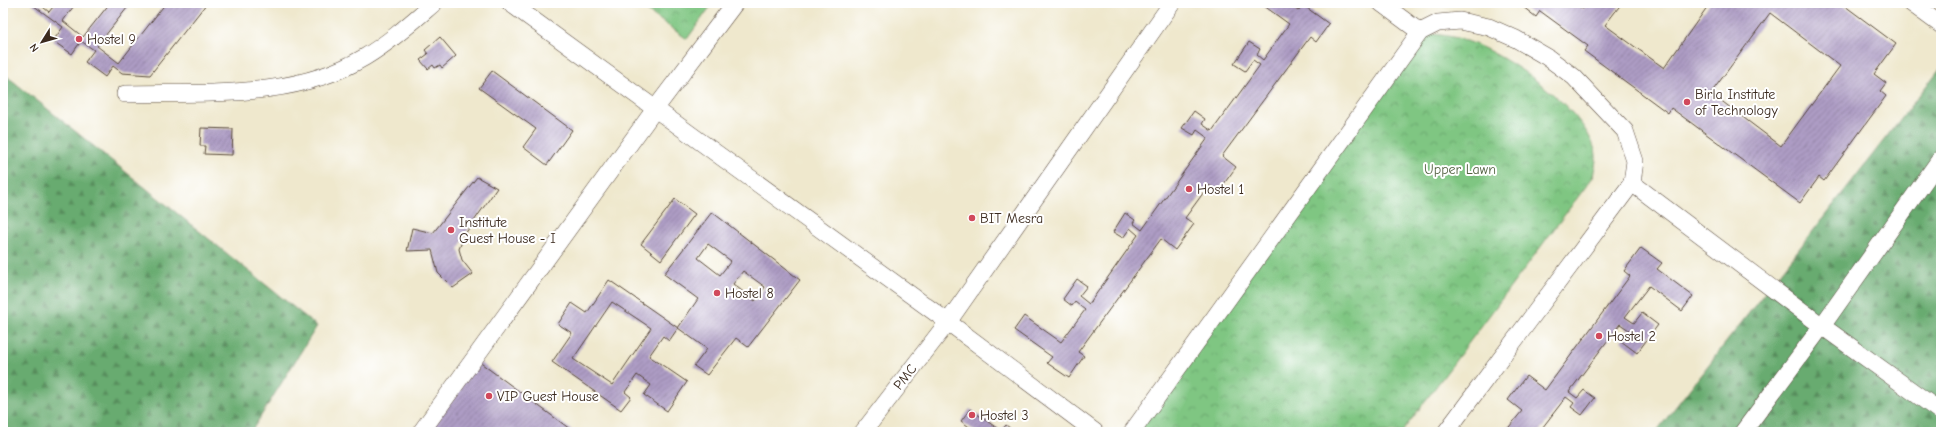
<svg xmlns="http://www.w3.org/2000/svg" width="1944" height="435" viewBox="0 0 1944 435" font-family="'Comic Neue',sans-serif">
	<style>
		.forest { fill: url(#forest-firs); stroke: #516a47 }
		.park { fill: url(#park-crowns); stroke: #5d7850 }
		.building { fill: url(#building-hatch); fill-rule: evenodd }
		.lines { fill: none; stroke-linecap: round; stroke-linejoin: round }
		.street-casing { stroke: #564638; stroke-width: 18 }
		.street { stroke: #fff; stroke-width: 17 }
		.poi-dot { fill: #d1495b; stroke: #fff; stroke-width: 1.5 }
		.labels { text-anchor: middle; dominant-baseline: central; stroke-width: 4; stroke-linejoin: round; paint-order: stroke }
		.poi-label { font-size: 14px; fill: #3b2a1e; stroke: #fff; text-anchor: start }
		.park-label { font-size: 14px; fill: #536141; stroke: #fff }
		.street-label { font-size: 14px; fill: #3b2a1e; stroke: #fff }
	</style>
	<defs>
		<pattern id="forest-firs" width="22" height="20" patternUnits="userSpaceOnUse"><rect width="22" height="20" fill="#67ab70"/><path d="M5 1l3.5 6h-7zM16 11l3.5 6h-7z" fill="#568b5b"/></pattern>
		<pattern id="park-crowns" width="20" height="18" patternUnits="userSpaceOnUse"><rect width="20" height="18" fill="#7fc682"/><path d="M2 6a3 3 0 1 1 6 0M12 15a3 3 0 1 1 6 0" fill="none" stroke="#69a16a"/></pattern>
		<pattern id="building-hatch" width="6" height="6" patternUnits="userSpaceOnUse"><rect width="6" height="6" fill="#ad9cc5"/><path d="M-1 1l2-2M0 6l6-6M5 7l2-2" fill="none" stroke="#8e7f9f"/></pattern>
	</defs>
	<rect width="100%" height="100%" fill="#fff"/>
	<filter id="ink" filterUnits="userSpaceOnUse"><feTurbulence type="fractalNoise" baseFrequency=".025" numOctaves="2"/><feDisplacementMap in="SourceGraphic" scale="8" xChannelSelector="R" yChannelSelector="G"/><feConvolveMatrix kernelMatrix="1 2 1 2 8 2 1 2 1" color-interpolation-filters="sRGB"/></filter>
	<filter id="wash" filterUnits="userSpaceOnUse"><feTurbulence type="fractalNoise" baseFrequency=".012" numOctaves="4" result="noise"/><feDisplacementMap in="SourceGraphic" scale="16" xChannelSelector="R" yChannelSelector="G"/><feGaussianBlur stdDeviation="0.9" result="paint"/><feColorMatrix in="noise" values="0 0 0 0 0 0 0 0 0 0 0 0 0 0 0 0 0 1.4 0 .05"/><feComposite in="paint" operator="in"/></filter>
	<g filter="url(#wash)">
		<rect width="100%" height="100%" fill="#efe8cd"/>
		<g class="forest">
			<polygon points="1941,67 1941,432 1656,432"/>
			<polygon points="3,73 317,326 251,432 3,432"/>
		</g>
		<g class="park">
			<polygon points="636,3 713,3 687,39"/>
			<path d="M1431,34C1444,35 1456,37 1467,41C1507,55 1583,107 1595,150C1598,158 1594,169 1593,177L1402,432H1135L1417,39Z"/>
		</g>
		<g id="blocks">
			<g class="building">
				<polygon points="30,3 38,3 49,12 56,3 76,3 63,21 83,37 110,3 131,3 97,46 119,63 166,3 207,3 150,75 122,73 113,66 105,77 85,62 94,50 81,41 72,54 53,41 63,27"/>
				<polygon points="1260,3 1287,3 1298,11 1303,5 1329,24 1316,42 1310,37 1222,156 1236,167 1218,192 1209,185 1185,218 1194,224 1175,250 1161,239 1078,352 1084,356 1069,378 1047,363 1052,357 1014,330 1024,316 1061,342 1085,310 1075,302 1072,306 1063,299 1077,279 1087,286 1079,296 1089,304 1138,235 1130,228 1123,238 1113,232 1125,213 1135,220 1133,223 1142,230 1208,138 1197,130 1194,135 1182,128 1194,111 1205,119 1202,124 1212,131 1260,65 1253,60 1245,71 1234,64 1249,42 1260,49 1257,55 1263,60 1289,24"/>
				<path d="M1518,3H1574L1583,9L1587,3H1622L1605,25L1664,68L1710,3H1841L1896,44L1874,74L1886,83L1880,91L1886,96L1824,181L1819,177L1800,203L1671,108L1668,113L1584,51L1588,46L1540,11L1536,17ZM1770,13L1840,66L1781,146L1711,93Z"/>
				<polygon points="440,37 456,56 442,68 440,65 435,68 433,65 428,69 420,60 428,54 425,50"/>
				<polygon points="492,71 572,130 547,165 523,147 536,129 479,88"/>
				<polygon points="201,128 233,129 232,155 204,154 205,146 200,146"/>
				<polygon points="477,177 497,188 465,234 459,249 462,260 473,274 453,288 438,273 432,250 407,251 412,228 433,233"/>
				<polygon points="675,199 695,214 661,260 641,244"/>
				<path d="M712,212L800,280L748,347L736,338L707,375L694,366L707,349L678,328L669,341L663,336L649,356L687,382L667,411L644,395L651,385L637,375L625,392L631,397L621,410L552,362L572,333L558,324L572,303L587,313L609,280L678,328L698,299L664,274ZM708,244L731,261L720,275L698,258ZM743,271L765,287L755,301L733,284ZM612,302L651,328L612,385L573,359Z"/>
				<polygon points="1641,248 1662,263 1657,269 1693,296 1682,311 1649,286 1625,317 1634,323 1642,313 1658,325 1637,353 1621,341 1629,330 1620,324 1569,392 1577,398 1584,390 1595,398 1582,415 1571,407 1574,403 1566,397 1539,432 1505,432 1522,411 1508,400 1526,376 1545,390 1630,276 1624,271"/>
				<polygon points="478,361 574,432 425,432"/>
				<polygon points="970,409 1001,431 1006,425 1015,432 976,432 961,421"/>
			</g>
		</g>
	</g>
	<g filter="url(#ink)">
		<use href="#blocks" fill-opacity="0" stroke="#564638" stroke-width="1"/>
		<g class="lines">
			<g class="street-casing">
				<g id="street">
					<polyline points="510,3 948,322 1095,432"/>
					<polyline points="1381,3 1420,32"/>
					<polyline points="1911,3 1941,25"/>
					<path d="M125,94C206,92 293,100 365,57C390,42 412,22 434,3"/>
					<polyline points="1632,183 1822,326 1941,412"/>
					<polyline points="421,432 655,109 735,3"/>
					<polyline points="863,432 948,322 1172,3"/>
					<polyline points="1132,432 1420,32 1438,23 1460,21 1489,27 1516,39 1547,57 1574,77 1625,131 1635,161 1632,183 1446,432"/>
					<polyline points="1743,432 1822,326 1941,158"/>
				</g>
			</g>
			<use href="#street" class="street"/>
		</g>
	</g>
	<g class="poi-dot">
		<circle cx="79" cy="39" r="4"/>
		<circle cx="1687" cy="102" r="4"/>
		<circle cx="1189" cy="189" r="4"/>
		<circle cx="972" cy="218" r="4"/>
		<circle cx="451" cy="230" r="4"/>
		<circle cx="717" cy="293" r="4"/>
		<circle cx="1599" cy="336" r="4"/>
		<circle cx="489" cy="396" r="4"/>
		<circle cx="972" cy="415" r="4"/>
	</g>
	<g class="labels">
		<g class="poi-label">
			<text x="87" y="39">Hostel 9</text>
			<text x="1695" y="94">Birla Institute<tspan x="1695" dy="16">of Technology</tspan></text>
			<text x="1197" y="189">Hostel 1</text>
			<text x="980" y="218">BIT Mesra</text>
			<text x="459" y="222">Institute<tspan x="459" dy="16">Guest House - I</tspan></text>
			<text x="725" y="293">Hostel 8</text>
			<text x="1607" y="336">Hostel 2</text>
			<text x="497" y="396">VIP Guest House</text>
			<text x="980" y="415">Hostel 3</text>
		</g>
		<g class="park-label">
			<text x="1460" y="169">Upper Lawn</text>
		</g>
		<g class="street-label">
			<text transform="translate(905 377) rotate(-52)">PMC</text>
		</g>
	</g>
	<rect width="1944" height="435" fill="none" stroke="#fff" stroke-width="16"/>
	<g transform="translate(42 42) rotate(233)" stroke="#ffffff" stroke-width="3" paint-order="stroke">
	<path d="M0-3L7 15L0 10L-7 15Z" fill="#3b2a1e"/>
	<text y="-6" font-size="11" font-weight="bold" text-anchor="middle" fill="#3b2a1e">N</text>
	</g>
</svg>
